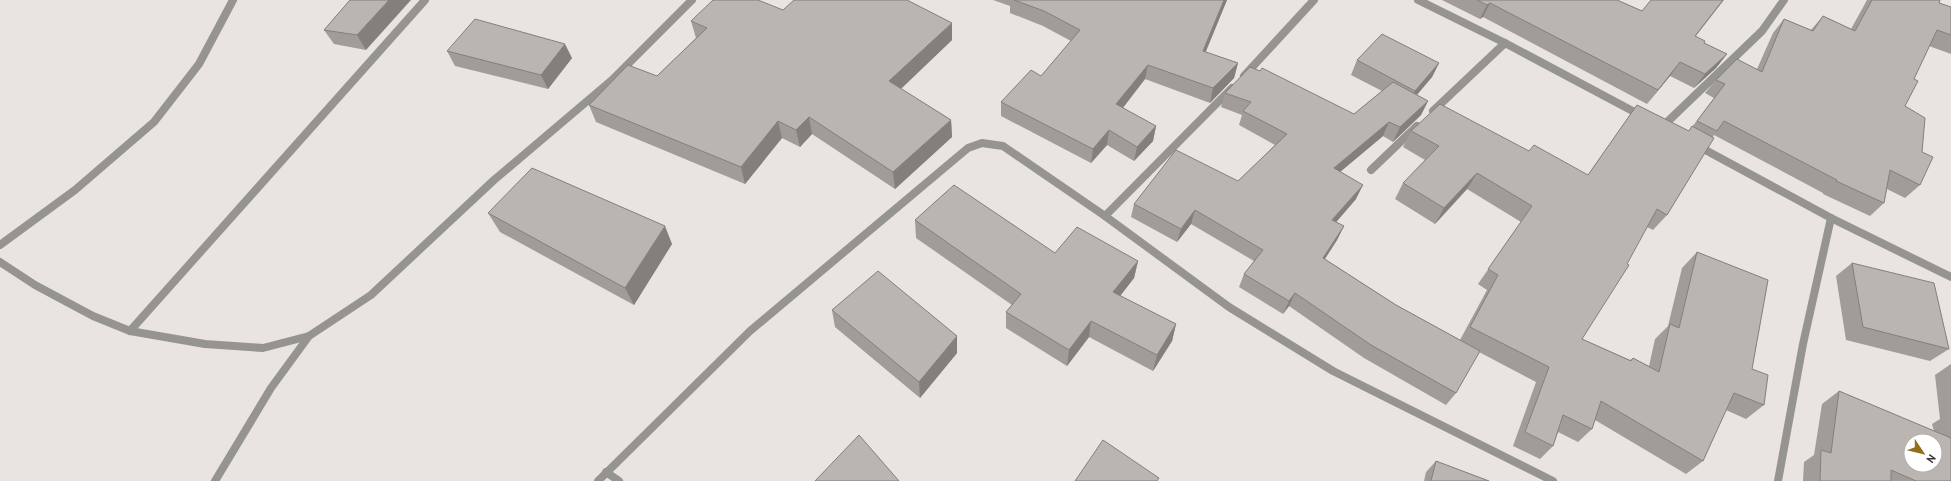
<svg xmlns="http://www.w3.org/2000/svg" width="1951" height="481" viewBox="0 0 1951 481" font-family="'PT Sans',sans-serif">
	<style>
		.lines { fill: none; stroke-linecap: round; stroke-linejoin: round }
		.street { stroke: #959491; stroke-width: 8 }
		.wall { fill: #a19c98 }
		.shaded-wall { fill: #837f7c }
		.building { fill: #bbb5b1; stroke: #837f7c; fill-rule: evenodd }
	</style>
	<rect width="100%" height="100%" fill="#eae4e0"/>
	<g class="lines">
		<g class="street">
			<polyline points="1418,0 1505,43 1642,116"/>
			<polyline points="1244,76 1314,0"/>
			<polyline points="1433,111 1505,43"/>
			<polyline points="1662,127 1762,31 1784,0"/>
			<polyline points="1698,146 1831,218 1951,277"/>
			<polyline points="1371,170 1417,126"/>
			<polyline points="1105,216 1232,88"/>
			<polyline points="0,245 75,190 154,122 199,64 233,0"/>
			<polyline points="0,262 35,285 93,316 130,331 205,344 263,348 309,336 371,295 494,180 612,80 692,0"/>
			<polyline points="130,331 425,0"/>
			<polyline points="606,472 619,481"/>
			<polyline points="215,481 271,388 309,336"/>
			<polyline points="598,481 750,331 968,148 982,143 1003,146 1105,216 1229,307 1333,371 1553,481"/>
			<polyline points="1778,481 1803,344 1831,218"/>
		</g>
	</g>
	<g class="wall">
		<polygon points="350,0 366,50 334,44 324,30"/>
		<polygon points="993,0 1227,0 1205,52 1238,63 1234,78 1210,103 1145,79 1123,108 1156,126 1153,141 1134,161 1107,145 1091,163 1001,116 1001,102 1041,76 1071,41 1043,26 1010,13 1010,6"/>
		<polygon points="1442,0 1617,0 1642,11 1651,0 1724,0 1696,36 1704,43 1727,54 1716,68 1694,88 1670,76 1647,104 1483,17 1480,19"/>
		<polygon points="1867,0 1940,0 1939,3 1951,7 1951,54 1929,46 1914,79 1905,106 1922,152 1920,185 1905,198 1887,189 1884,203 1870,216 1823,194 1823,193 1714,135 1667,215 1653,230 1647,227 1582,339 1630,360 1633,358 1649,366 1655,339 1668,326 1682,268 1697,252 1752,369 1764,405 1746,419 1726,410 1703,461 1686,474 1595,420 1592,429 1578,442 1558,432 1553,446 1540,459 1513,446 1536,382 1479,352 1456,393 1446,405 1364,358 1289,306 1283,314 1239,287 1244,274 1254,261 1191,224 1177,242 1131,217 1134,204 1238,181 1275,145 1239,125 1242,115 1221,107 1225,93 1354,114 1382,91 1351,75 1357,60 1439,63 1432,77 1417,95 1428,101 1421,115 1393,142 1383,136 1340,172 1356,199 1336,222 1344,226 1337,240 1325,259 1396,305 1460,340 1487,290 1478,284 1521,222 1467,189 1435,224 1395,199 1403,183 1425,160 1403,147 1411,131 1529,151 1588,175 1637,105 1689,131 1714,98 1705,93 1716,80 1757,69 1773,33 1784,19 1811,30 1823,16 1851,29"/>
		<polygon points="783,10 952,40 901,89 951,120 952,137 895,189 812,134 800,147 782,138 745,184 596,122 589,105 657,76 696,38 691,21"/>
		<polygon points="447,51 572,58 548,89 455,66"/>
		<polygon points="488,213 672,244 634,305 500,232"/>
		<polygon points="915,220 1055,253 1138,261 1134,278 1120,296 1176,324 1172,341 1153,371 1089,337 1067,366 1006,328 1006,312 1012,305 916,238"/>
		<polygon points="1852,263 1949,349 1930,361 1846,340 1836,276"/>
		<polygon points="832,310 957,336 957,353 920,398 835,327"/>
		<polygon points="1951,364 1951,481 1803,481 1804,462 1814,455 1822,404 1839,391 1934,431 1932,424 1940,419 1935,375"/>
		<polygon points="1436,461 1489,481 1424,481 1426,472"/>
	</g>
	<g class="shaded-wall">
		<polygon points="389,0 411,0 366,50 357,35"/>
		<polygon points="1224,0 1227,0 1200,66 1203,51"/>
		<polygon points="1490,3 1483,17 1480,19 1487,5"/>
		<polygon points="952,23 952,40 890,99 889,81"/>
		<polygon points="565,44 572,58 548,89 541,75"/>
		<polygon points="1727,54 1716,68 1694,88 1705,74"/>
		<polygon points="1680,62 1670,76 1647,104"/>
		<polygon points="1238,63 1234,78 1210,103 1213,88"/>
		<polygon points="1439,63 1432,77 1408,105 1415,91"/>
		<polygon points="1148,65 1145,79 1114,119 1116,104"/>
		<polygon points="1428,101 1421,115 1393,142 1400,127"/>
		<polygon points="809,117 812,134 800,147 796,130"/>
		<polygon points="951,120 952,137 895,189 893,172"/>
		<polygon points="778,121 782,138 745,184 741,167"/>
		<polygon points="1389,122 1383,136 1328,182 1334,168"/>
		<polygon points="1156,126 1153,141 1134,161 1137,147"/>
		<polygon points="1109,130 1107,145 1091,163 1093,149"/>
		<polygon points="1477,173 1467,189 1435,224 1444,208"/>
		<polygon points="1363,185 1356,199 1326,234 1332,220"/>
		<polygon points="1195,210 1191,224 1177,242 1181,229"/>
		<polygon points="665,226 672,244 634,305 625,288"/>
		<polygon points="1344,226 1337,240 1317,271 1323,258"/>
		<polygon points="1138,261 1134,278 1110,309 1113,292"/>
		<polygon points="1295,293 1289,306 1283,314 1289,301"/>
		<polygon points="1091,321 1089,337 1067,366 1069,350"/>
		<polygon points="1176,324 1172,341 1153,371 1157,355"/>
		<polygon points="957,336 957,353 920,398 919,382"/>
	</g>
	<g class="building">
		<polygon points="350,0 389,0 357,35 324,30"/>
		<polygon points="713,0 758,0 783,10 794,0 907,0 952,23 889,81 951,120 893,172 809,117 796,130 778,121 741,167 589,105 628,65 657,76 707,28 691,21"/>
		<polygon points="1014,0 1224,0 1203,51 1238,63 1213,88 1148,65 1116,104 1156,126 1137,147 1109,130 1093,149 1001,102 1031,70 1041,76 1080,30 1044,11"/>
		<polygon points="1477,0 1617,0 1642,11 1651,0 1723,0 1695,36 1705,41 1704,43 1727,54 1705,74 1680,62 1658,90 1490,3 1487,5"/>
		<polygon points="1872,0 1940,0 1939,3 1951,7 1951,35 1937,30 1914,79 1918,81 1905,106 1925,118 1922,152 1933,157 1920,185 1890,170 1884,203 1836,181 1837,180 1724,121 1717,131 1697,121 1725,84 1716,80 1737,59 1762,72 1784,19 1813,31 1823,16 1855,31"/>
		<polygon points="475,19 565,44 541,75 447,51"/>
		<polygon points="1382,34 1439,63 1415,91 1357,60"/>
		<polygon points="1250,67 1260,71 1262,68 1354,114 1393,82 1428,101 1400,127 1389,122 1334,168 1363,185 1332,220 1344,226 1323,258 1396,305 1480,351 1456,393 1371,345 1295,293 1289,301 1244,274 1263,250 1195,210 1181,229 1134,204 1176,150 1238,181 1287,134 1243,111 1251,102 1225,93"/>
		<polygon points="1440,104 1529,151 1534,145 1588,175 1637,105 1689,131 1692,126 1714,138 1667,215 1657,209 1627,264 1629,265 1582,339 1631,361 1633,358 1659,372 1670,324 1679,328 1697,252 1768,280 1752,369 1768,375 1764,405 1734,393 1703,461 1601,401 1592,429 1563,415 1553,446 1525,432 1549,367 1470,327 1498,275 1488,269 1532,206 1477,173 1444,208 1403,183 1439,146 1411,131"/>
		<polygon points="532,168 665,226 625,288 488,213"/>
		<polygon points="954,185 1055,253 1077,227 1138,261 1113,292 1176,324 1157,355 1091,321 1069,350 1006,312 1021,294 915,220"/>
		<polygon points="1852,263 1934,283 1949,349 1863,327"/>
		<polygon points="878,271 957,336 919,382 832,310"/>
		<path d="M1839,391L1951,438V481H1916L1891,470V481H1820L1821,450L1831,453ZM1911,441H1935V465H1911Z"/>
		<polygon points="859,435 899,481 815,481"/>
		<polygon points="1103,440 1159,478 1157,481 1075,481"/>
		<polygon points="1436,461 1489,481 1431,481"/>
	</g>
	<g transform="translate(1923 453) rotate(125)"><circle r="19" fill="#ffffff" stroke="#b0afaf"/>
	<path d="M0-3L7 15L0 10L-7 15Z" fill="#917117"/>
	<text y="-6" font-size="11" font-weight="bold" text-anchor="middle" fill="#3a3836">N</text>
	</g>
</svg>
